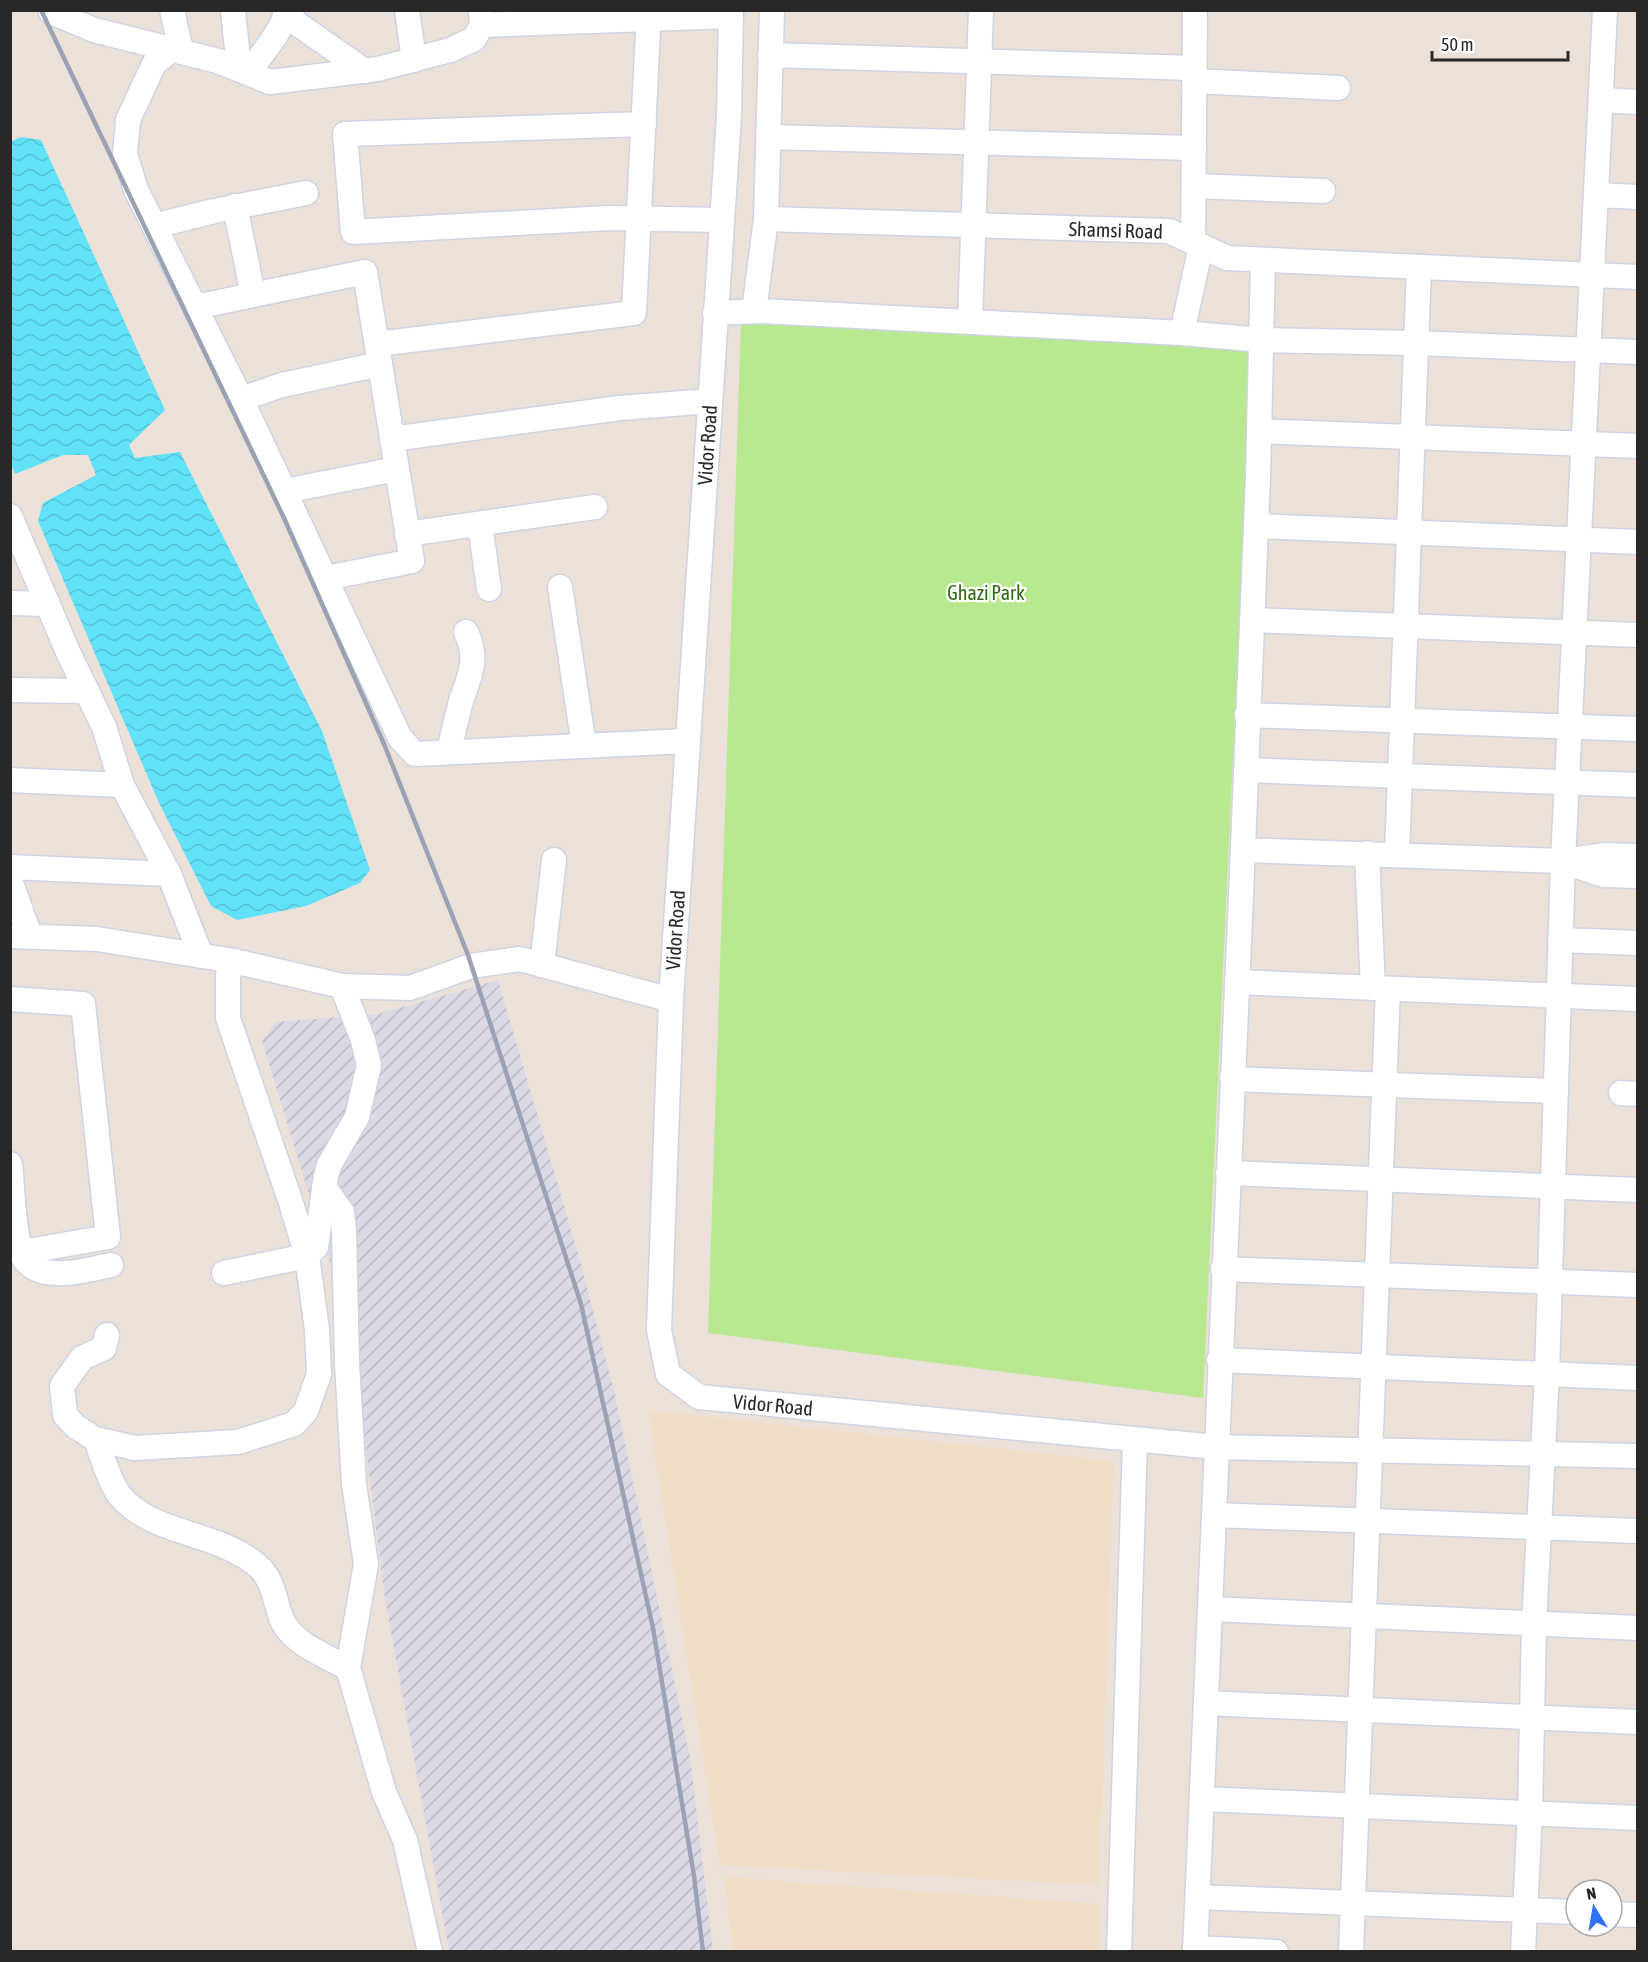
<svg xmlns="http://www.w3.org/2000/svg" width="1648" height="1962" viewBox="0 0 1648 1962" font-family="'Asap Condensed',sans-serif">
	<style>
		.industrial { fill: url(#industrial-furrows) }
		.education { fill: #f0ddc6 }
		.grass { fill: #b8e890 }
		.water { fill: url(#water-waves) }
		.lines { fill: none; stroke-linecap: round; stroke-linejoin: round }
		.minor-casing { stroke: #ced4e3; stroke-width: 27 }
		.minor { stroke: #fff; stroke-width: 24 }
		.rail { stroke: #9ba2b4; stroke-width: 4.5 }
		.labels { text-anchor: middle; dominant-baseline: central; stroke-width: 4.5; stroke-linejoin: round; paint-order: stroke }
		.street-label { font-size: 20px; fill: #282828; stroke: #fff }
		.park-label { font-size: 20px; fill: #306a14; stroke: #fff }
	</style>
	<defs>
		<pattern id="industrial-furrows" width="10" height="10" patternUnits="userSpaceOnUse" patternTransform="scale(1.5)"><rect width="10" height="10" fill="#dbdae4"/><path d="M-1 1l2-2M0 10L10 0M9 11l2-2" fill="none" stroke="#bcbbc4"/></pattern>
		<pattern id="water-waves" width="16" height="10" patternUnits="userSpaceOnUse" patternTransform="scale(1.5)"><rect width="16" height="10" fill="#62e2f8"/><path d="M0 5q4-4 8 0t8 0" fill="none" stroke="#55c2d5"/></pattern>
	</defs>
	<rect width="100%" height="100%" fill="#ece1d8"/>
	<polygon class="industrial" points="498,980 579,1257 615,1395 690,1757 713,1951 449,1951 385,1599 351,1332 262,1041 276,1022 378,1014"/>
	<g class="education">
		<polygon points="648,1410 1114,1461 1099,1885 720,1865"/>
		<polygon points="724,1877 1100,1904 1099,1951 733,1951"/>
	</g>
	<polygon class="grass" points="741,321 1252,349 1203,1398 708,1333"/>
	<polygon class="water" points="21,137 41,140 165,410 129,445 135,458 180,452 322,731 370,870 360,883 306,906 237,920 211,906 159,803 38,521 43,503 96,475 88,455 63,455 15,474 11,465 10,142"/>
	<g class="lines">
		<g class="minor-casing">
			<g id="minor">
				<polyline points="172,10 181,51"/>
				<polyline points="233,10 239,69"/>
				<polyline points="292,10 286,16 365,71"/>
				<polyline points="407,10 414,60"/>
				<path id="s1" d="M731,10L729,116L671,1000L659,1330L668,1374L699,1397L1216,1447L1638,1456"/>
				<polyline points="51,12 94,30 218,61 270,82 378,69 450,50 474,39 482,25 481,10"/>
				<polyline points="482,25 731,16"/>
				<polyline points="172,49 154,64 128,120 125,154 136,190 241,399 400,738 415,754 687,741"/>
				<polyline points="770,55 1194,68"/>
				<path d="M249,73C258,57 287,27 285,10"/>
				<polyline points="1194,81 1338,88"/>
				<polyline points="1601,100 1638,102"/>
				<polyline points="644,124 345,134 353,232 608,218 722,220"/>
				<polyline points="768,137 1194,148"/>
				<polyline points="1194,186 1323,191"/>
				<polyline points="1597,195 1638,197"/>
				<polyline points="235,206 253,295"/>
				<path id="s2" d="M766,219L1169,231L1227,258L1638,277"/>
				<polyline points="154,226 214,211 306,193"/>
				<polyline points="1193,242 1195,10"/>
				<polyline points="195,307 365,272 412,561 326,578"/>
				<polyline points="754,311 766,219 772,10"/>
				<polyline points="715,313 760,311 1182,333 1262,340 1416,343 1638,352"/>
				<polyline points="970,321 981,10"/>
				<polyline points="1182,333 1201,246"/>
				<polyline points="377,344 634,313 649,10"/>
				<polyline points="241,399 282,385 380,364"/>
				<polyline points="1259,431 1638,446"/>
				<polyline points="392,439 620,408 710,401"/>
				<polyline points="285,491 396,469"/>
				<polyline points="10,516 68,652 104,727 122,785 169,874 201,956"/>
				<polyline points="480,524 489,589"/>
				<polyline points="1256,526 1638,542"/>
				<polyline points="407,534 595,507"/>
				<polyline points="560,587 584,746"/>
				<polyline points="10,603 48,604"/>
				<polyline points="1252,620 1638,635"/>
				<polyline points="10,690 87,691"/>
				<polyline points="1247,715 1638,729"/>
				<path d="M449,752C452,737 456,721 460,705C468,677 480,662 466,632"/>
				<polyline points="1246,770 1638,785"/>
				<polyline points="10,780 122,785"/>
				<polyline points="1243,850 1563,861 1605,855 1638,856"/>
				<polyline points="1367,853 1373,988"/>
				<polyline points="1397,854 1419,267"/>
				<polyline points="1568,863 1604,875 1638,876"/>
				<polyline points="10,867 169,874"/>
				<polyline points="10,880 30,936"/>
				<polyline points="10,936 97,939 234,961 342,986 410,988 471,966 520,959 671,1000"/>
				<polyline points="1560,940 1638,943"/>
				<polyline points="542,965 554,860"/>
				<polyline points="1237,982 1638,999"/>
				<polyline points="10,999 83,1004 108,1237 22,1252"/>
				<polyline points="1232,1079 1556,1091"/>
				<polyline points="1621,1093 1638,1094"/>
				<path d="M10,1164C13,1191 13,1233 23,1257C27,1265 38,1271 46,1272C67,1276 91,1269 111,1265"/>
				<polyline points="1228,1173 1638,1190"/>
				<polyline points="324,1187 342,1212 344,1230 347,1363 354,1484 366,1564 348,1668 384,1792 405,1840 430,1952"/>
				<polyline points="1223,1269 1638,1285"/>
				<polyline points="224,1273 307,1256 316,1247 326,1176 329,1165 357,1117 369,1065 363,1040 342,986"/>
				<polyline points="107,1335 104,1348 82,1358 62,1386 65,1415 75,1426 95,1439 135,1448 238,1442 294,1424 306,1411 319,1374 317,1330 307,1256 291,1203 228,1018 228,975 234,961"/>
				<polyline points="1219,1360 1638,1378"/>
				<path d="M95,1439C103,1456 109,1483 121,1497C153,1535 221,1532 259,1567C276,1583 274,1605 284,1624C296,1645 328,1657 348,1668"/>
				<polyline points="1215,1515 1638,1531"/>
				<polyline points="1211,1609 1638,1628"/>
				<polyline points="1206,1703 1638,1722"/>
				<polyline points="1202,1799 1638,1818"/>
				<polyline points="1198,1897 1576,1912"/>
				<polyline points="1612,1914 1638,1915"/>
				<polyline points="1195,1948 1276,1952"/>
				<polyline points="1119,1952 1135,1441"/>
				<polyline points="1195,1952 1241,896 1258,478 1263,260"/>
				<polyline points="1351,1952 1388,989"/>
				<polyline points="1523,1952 1530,1812 1534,1624 1547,1374 1563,861 1605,10"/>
			</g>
		</g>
		<use href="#minor" class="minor"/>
		<polyline class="rail" points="41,10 284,518 384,744 468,955 581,1304 653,1628 694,1876 703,1952"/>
	</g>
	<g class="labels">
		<g class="street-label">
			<text stroke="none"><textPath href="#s2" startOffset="350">Shamsi Road</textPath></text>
			<text transform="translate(707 445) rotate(-86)">Vidor Road</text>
			<text transform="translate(675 930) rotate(-86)">Vidor Road</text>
			<text stroke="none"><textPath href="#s1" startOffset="1480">Vidor Road</textPath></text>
		</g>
		<g class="park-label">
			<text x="986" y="592">Ghazi Park</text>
		</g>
	</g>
	<rect width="1648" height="1962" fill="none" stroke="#282828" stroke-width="24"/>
	<g transform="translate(1594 1908) rotate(349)"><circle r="28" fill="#ffffff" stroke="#a9a9a9" stroke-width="1.5"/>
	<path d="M0-4.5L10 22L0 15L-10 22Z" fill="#3271ff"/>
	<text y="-9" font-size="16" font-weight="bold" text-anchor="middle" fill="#282828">N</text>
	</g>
	<path d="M1432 51v9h136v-9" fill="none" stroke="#282828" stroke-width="3"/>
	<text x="1441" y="51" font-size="18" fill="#282828" stroke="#ffffff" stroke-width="4.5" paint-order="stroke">50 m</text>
</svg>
